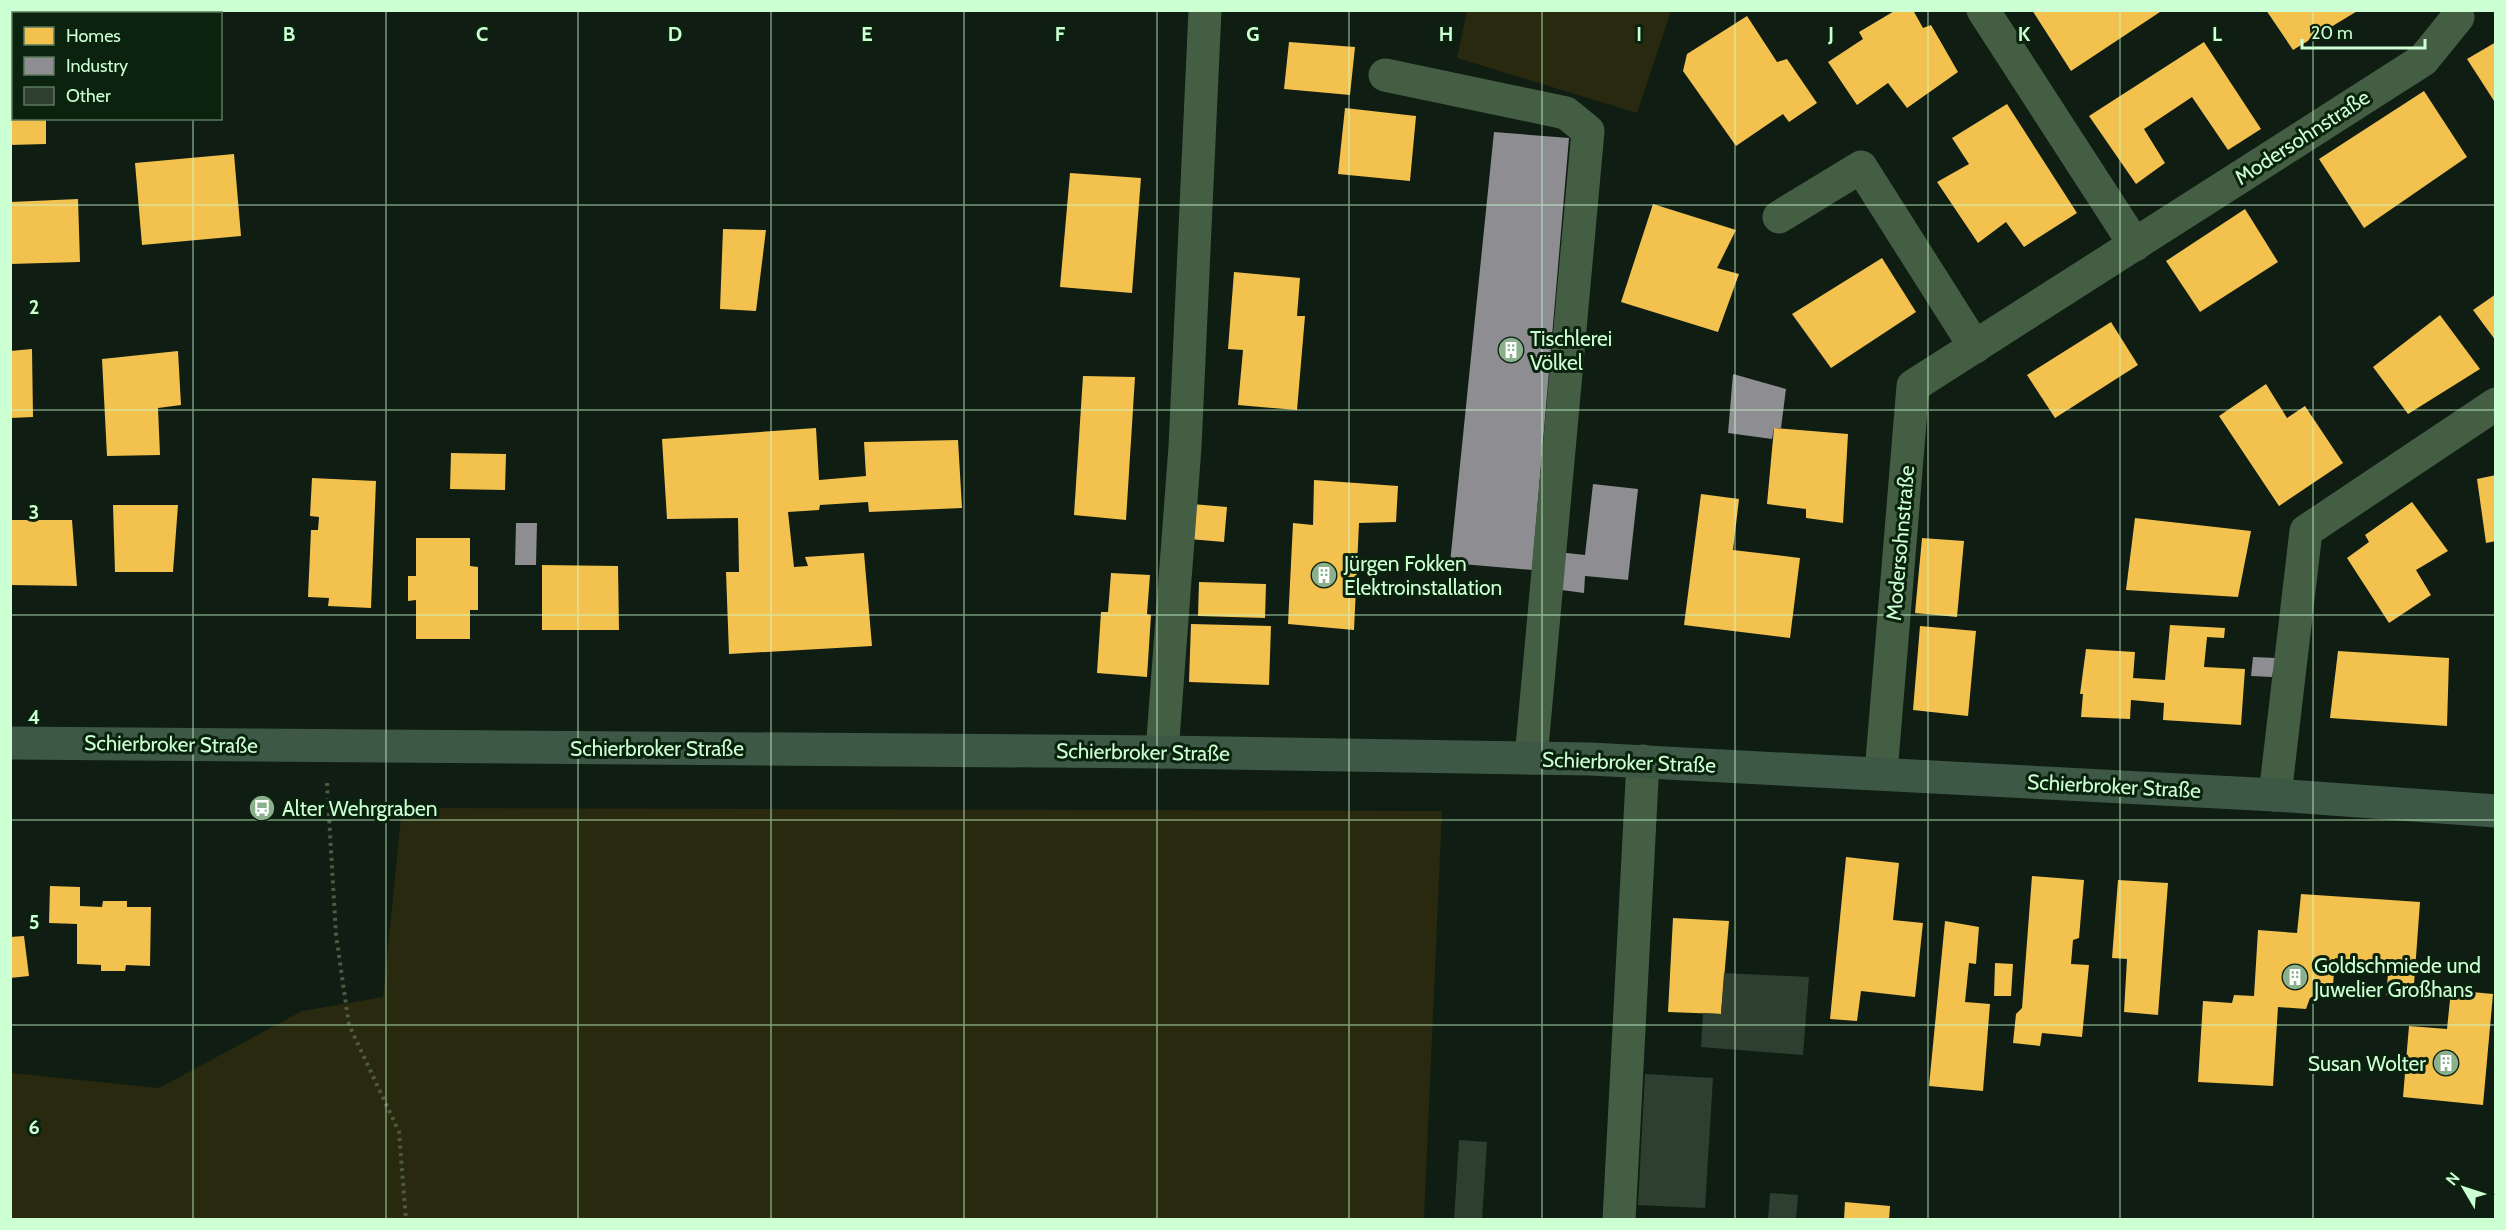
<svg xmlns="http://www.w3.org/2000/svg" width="2506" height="1230" viewBox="0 0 2506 1230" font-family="Cabin,sans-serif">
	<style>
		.green { fill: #28290e }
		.homes { fill: #f2c14e }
		.industry { fill: #8d8d92 }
		.building { fill: #2e3f30 }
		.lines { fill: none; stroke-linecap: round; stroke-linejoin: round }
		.path { stroke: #4c5d3e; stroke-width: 4; stroke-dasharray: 3 4.5; stroke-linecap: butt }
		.minor { stroke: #445e44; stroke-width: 33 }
		.major { stroke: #3d5845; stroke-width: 33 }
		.grid { fill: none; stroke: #ccffd1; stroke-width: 1.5; stroke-opacity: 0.55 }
		.labels { text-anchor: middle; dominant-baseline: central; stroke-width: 6; stroke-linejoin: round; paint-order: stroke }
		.street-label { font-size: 21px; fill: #ccffd1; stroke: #0b220f }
		.poi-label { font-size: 21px; fill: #ccffd1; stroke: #0b220f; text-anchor: start }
		.grid-label { font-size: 20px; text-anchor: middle; font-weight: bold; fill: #ccffd1; stroke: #0b220f; stroke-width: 6; stroke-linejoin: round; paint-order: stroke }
	</style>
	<rect width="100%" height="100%" fill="#101d12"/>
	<g class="green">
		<polygon points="1467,11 1467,10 1671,11 1637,113 1457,58"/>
		<polygon points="402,808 1442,811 1424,1219 11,1219 11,1073 159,1088 302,1011 383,997"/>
	</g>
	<g class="homes">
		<polygon points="1896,10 1913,10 1923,28 1931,25 1958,72 1907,108 1888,83 1857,105 1828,62 1863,39 1859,32"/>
		<polygon points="2032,10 2163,10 2071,71"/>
		<polygon points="2266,10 2359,10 2293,50"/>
		<polygon points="1747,16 1777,62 1787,59 1817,103 1789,122 1783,114 1736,146 1683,71 1687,54"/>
		<polygon points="1289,42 1355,47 1350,95 1284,89"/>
		<polygon points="2204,42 2261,129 2228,150 2192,97 2144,129 2165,163 2136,184 2089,116"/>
		<polygon points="2496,42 2496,104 2467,59"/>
		<polygon points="10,57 14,57 14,118 46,118 46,144 10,145"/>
		<polygon points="2424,91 2467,157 2364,228 2319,159"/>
		<polygon points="2007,104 2077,213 2024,247 2006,222 1978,243 1937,182 1969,164 1952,138"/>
		<polygon points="1345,108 1416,116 1410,181 1338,174"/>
		<polygon points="234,154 241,236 142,245 135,163"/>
		<polygon points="1070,173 1141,178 1132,293 1060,287"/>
		<polygon points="78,199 80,262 10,264 10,202"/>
		<polygon points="1653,204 1736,230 1717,268 1739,274 1718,332 1621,302"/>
		<polygon points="2245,209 2278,262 2200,312 2166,261"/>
		<polygon points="723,229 766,230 756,311 720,309"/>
		<polygon points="1882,258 1916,312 1831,368 1792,314"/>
		<polygon points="1234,272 1300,278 1297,316 1305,316 1297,410 1238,405 1243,350 1228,349"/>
		<polygon points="2496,294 2496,341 2473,310"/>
		<polygon points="2440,315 2480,369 2408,414 2373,367"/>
		<polygon points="2111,322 2138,365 2055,418 2027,375"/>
		<polygon points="32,349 33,417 10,418 10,351"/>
		<polygon points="178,351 181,405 158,408 160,455 107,456 102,359"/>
		<polygon points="1083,376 1135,377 1126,520 1074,515"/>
		<polygon points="2266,384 2287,418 2305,406 2343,463 2279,506 2219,416"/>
		<polygon points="816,428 819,480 866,476 864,442 958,440 962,508 869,512 868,502 820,505 819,510 788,512 794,567 808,566 805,557 864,553 872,646 729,654 726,572 739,572 738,518 667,519 662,439"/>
		<polygon points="1774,428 1848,434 1843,523 1806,518 1806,509 1767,504"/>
		<polygon points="451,453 506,454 505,490 450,489"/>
		<polygon points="2496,475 2496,541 2486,543 2477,479"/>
		<polygon points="312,478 376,481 371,608 328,606 329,598 308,597 311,530 318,530 319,517 310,516"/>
		<polygon points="1314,480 1398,486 1396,522 1359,523 1354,630 1288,624 1293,523 1313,525"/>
		<polygon points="1701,494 1739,499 1733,550 1800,558 1790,638 1684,625"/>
		<polygon points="2412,502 2448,551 2416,570 2431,595 2389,623 2347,558 2369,542 2365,535"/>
		<polygon points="1192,504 1227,507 1224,542 1189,539"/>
		<polygon points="113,505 178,505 173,572 115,572"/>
		<polygon points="2135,518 2251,531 2238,597 2126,590"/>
		<polygon points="10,520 72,520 77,586 10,585"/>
		<polygon points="416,538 470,538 470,566 478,567 478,610 470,610 470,639 416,639 416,600 408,601 408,576 416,576"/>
		<polygon points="1922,538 1964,541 1957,617 1915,613"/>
		<polygon points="542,565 618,566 619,630 542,630"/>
		<polygon points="1111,573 1150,575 1147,614 1151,615 1147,677 1097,673 1101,612 1108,612"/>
		<polygon points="1199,582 1266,584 1265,618 1198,616"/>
		<polygon points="1191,624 1271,626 1269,685 1189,682"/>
		<polygon points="2170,625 2225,628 2224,638 2207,637 2204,667 2245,669 2241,725 2163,720 2164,703 2131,700 2130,719 2081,717 2083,694 2080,694 2086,649 2135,652 2133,678 2165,680"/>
		<polygon points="1920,626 1976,631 1968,716 1913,710"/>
		<polygon points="2338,651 2449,658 2447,726 2330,718"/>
		<polygon points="1846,857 1899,863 1893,920 1923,923 1915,997 1861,991 1857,1021 1830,1019"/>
		<polygon points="2032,876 2084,880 2079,938 2073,940 2071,964 2089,965 2082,1037 2042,1033 2040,1046 2013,1043 2016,1014 2022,1008"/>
		<polygon points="2118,880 2168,883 2158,1015 2124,1012 2127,959 2112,958"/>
		<polygon points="50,886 80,887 80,906 102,907 103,901 127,901 127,907 151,907 150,966 126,965 125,971 101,971 101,965 77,964 77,924 49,923"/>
		<polygon points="2301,894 2420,902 2413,998 2386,995 2389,964 2335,958 2332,999 2310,998 2306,1009 2278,1007 2273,1086 2198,1082 2203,1001 2232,1003 2234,995 2254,996 2258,930 2297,933"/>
		<polygon points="1673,918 1729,921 1721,1014 1668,1012"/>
		<polygon points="1945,921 1979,927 1976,964 1969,963 1965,1002 1990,1004 1983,1091 1929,1086"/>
		<polygon points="24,936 29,976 10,978 10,937"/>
		<polygon points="1995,963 2013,964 2011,996 1994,996"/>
		<polygon points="2451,990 2493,994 2483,1105 2403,1097 2409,1026 2447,1029"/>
		<polygon points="1845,1202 1890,1206 1889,1220 1844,1220"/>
	</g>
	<g class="industry">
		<polygon points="1494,132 1569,138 1532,570 1450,563"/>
		<polygon points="1733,374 1786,389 1781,428 1774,428 1772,439 1728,433"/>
		<polygon points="1593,484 1638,489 1628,580 1585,576 1584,593 1554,589 1558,552 1585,555"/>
		<polygon points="516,523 537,523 536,565 515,565"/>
		<polygon points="2253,657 2276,658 2272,677 2251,676"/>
	</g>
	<g class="building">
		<polygon points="1724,973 1809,977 1803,1055 1701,1047 1703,1013 1721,1014"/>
		<polygon points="1645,1074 1713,1078 1705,1208 1638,1205"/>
		<polygon points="1459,1140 1487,1142 1482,1220 1454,1220"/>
		<polygon points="1770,1193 1798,1195 1796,1220 1768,1220"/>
	</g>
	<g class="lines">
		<polyline class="path" points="327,783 336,935 349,1025 399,1132 406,1220"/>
		<g class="minor">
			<polyline points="1983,10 2135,245"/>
			<polyline points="1385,75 1566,113 1588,131 1531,758"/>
			<polyline points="1779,217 1861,167 1975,347"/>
			<polyline points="1162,752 1185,447 1205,10"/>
			<polyline points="1881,773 1913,386 2423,60 2458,17"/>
			<polyline points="2275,795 2306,531 2496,404"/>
			<polyline points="1619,1220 1643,761"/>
		</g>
		<polyline class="major" points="10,743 1162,752 1590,759 2275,795 2496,811"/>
	</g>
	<path class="grid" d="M193,10V14M386,10V1220M578,10V1220M771,10V1220M964,10V1220M1157,10V1220M1349,10V1220M1542,10V1220M1735,10V1220M1928,10V1220M2120,10V1220M2313,10V1220M193,118V1220M10,205H2496M10,410H2496M10,615H2496M10,820H2496M10,1025H2496"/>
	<defs>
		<g id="building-disc" transform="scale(1.35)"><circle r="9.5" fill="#8ab08e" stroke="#0b220f"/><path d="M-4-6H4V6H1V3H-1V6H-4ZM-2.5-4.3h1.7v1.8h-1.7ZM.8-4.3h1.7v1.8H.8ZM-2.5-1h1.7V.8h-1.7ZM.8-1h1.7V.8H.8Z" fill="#fff"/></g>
		<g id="bus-disc" transform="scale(1.35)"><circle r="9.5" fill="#8ab08e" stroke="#0b220f"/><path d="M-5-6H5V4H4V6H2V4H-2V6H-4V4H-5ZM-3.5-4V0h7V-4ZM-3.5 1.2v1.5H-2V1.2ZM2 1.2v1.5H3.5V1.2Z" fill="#fff"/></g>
	</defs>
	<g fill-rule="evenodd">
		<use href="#building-disc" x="1511" y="350"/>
		<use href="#building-disc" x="1324" y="575"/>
		<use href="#bus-disc" x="262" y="808"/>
		<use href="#building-disc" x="2295" y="977"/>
		<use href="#building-disc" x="2446" y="1063"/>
	</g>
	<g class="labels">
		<g class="street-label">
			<text transform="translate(2302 137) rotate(-33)">Modersohnstraße</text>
			<text transform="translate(1900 543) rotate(-85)">Modersohnstraße</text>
			<text transform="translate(171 744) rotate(1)">Schierbroker Straße</text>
			<text x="657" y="748">Schierbroker Straße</text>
			<text transform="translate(1143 752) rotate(1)">Schierbroker Straße</text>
			<text transform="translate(1629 762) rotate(2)">Schierbroker Straße</text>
			<text transform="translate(2114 786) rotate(3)">Schierbroker Straße</text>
		</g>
		<g class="poi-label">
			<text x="1530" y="338">Tischlerei<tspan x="1530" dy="24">Völkel</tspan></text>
			<text x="1344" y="563">Jürgen Fokken<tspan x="1344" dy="24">Elektroinstallation</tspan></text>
			<text x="282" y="808">Alter Wehrgraben</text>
			<text x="2314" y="965">Goldschmiede und<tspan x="2314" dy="24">Juwelier Großhans</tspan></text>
			<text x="2426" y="1063" text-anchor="end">Susan Wolter</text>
		</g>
	</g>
	<g class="grid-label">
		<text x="289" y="41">B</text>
		<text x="482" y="41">C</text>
		<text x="675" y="41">D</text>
		<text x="867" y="41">E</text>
		<text x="1060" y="41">F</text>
		<text x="1253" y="41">G</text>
		<text x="1446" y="41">H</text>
		<text x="1639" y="41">I</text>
		<text x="1831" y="41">J</text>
		<text x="2024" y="41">K</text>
		<text x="2217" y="41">L</text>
		<text x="34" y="314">2</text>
		<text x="34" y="519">3</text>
		<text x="34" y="724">4</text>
		<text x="34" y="929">5</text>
		<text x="34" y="1134">6</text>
	</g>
	<rect width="2506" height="1230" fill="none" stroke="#ccffd1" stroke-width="24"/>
	<rect x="12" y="12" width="210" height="108" fill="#0b220f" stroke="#587a5d" stroke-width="1.5"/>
	<rect x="24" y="27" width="30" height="18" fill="#f2c14e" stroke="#587a5d" stroke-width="1.5"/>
	<text x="66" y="42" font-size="18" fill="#ccffd1">Homes</text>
	<rect x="24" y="57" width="30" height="18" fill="#8d8d92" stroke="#587a5d" stroke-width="1.5"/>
	<text x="66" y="72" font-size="18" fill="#ccffd1">Industry</text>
	<rect x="24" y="87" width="30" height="18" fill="#2e3f30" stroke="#587a5d" stroke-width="1.5"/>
	<text x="66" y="102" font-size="18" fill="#ccffd1">Other</text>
	<g transform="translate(2464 1188) rotate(309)" stroke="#0b220f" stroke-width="4.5" paint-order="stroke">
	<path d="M0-4.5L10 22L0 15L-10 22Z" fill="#ccffd1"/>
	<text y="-9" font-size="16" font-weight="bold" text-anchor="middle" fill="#ccffd1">N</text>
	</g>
	<path d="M2302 39v9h123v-9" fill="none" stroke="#ccffd1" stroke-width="3"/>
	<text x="2311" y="39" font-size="18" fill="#ccffd1" stroke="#0b220f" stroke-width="4.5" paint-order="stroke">20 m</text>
</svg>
